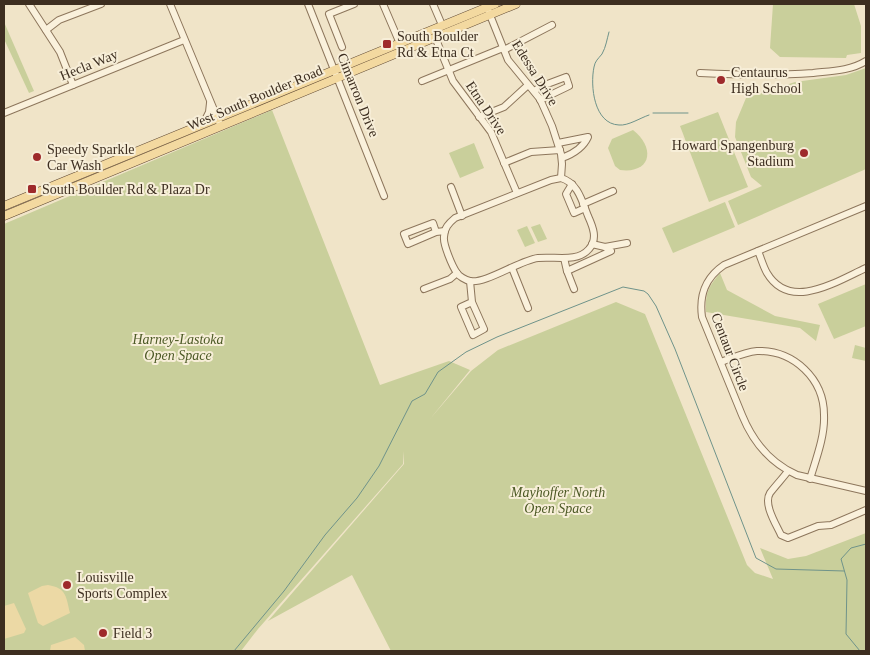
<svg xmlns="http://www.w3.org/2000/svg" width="870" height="655" viewBox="0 0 870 655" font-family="Georgia,serif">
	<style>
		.green { fill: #c9cf9b }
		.sand { fill: #ecd9a5 }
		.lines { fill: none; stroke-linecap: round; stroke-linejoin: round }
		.stream { stroke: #6f938a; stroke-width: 1 }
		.minor-casing { stroke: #8d765c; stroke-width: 8 }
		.major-casing { stroke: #5b4430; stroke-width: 9 }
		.minor { stroke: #faf1dc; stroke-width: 6 }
		.major { stroke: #f3d9a0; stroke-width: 8 }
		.poi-dot { fill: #9e2a2b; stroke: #f7eed8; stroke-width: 2 }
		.labels { text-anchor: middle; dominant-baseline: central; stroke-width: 4; stroke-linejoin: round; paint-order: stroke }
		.poi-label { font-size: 14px; fill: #3d2e20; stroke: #f7eed8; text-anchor: start }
		.street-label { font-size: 14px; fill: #3d2e20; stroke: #f7eed8 }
		.park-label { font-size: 14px; font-style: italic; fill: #4d5a26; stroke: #f7eed8 }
	</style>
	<rect width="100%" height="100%" fill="#f0e4c8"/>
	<g class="green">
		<polygon points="773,4 854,4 861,26 861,53 847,55 846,58 780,57 770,48"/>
		<polygon points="4,22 34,91 29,93 4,39"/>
		<polygon points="866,68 866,169 738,225 728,201 762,186 751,177 735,137 736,122 746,98 795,82 846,75"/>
		<polygon points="272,110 380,385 449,361 470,370 430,419 471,371 498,350 616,302 645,314 747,565 755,573 773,579 760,548 788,559 806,556 866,533 866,651 391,651 352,575 268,621 404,464 403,451 403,464 258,629 241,651 4,651 4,224"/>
		<polygon points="718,112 748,187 709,202 680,126"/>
		<path d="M633,130C656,148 651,174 620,170L615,166L608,148L612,139Z"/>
		<polygon points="474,143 484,168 460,178 449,153"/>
		<polygon points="725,202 735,227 673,253 662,228"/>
		<polygon points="540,224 547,239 538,242 531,227"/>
		<polygon points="527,226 535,243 525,247 517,230"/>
		<path d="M720,273L727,290L775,316L820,325L816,341L800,328L706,312C705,294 708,287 720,273Z"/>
		<polygon points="866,284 866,326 834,339 818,304"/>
		<polygon points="855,345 866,348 866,361 852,358"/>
	</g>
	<g class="sand">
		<path d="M48,585C67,588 66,597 70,613L43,626L38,623L28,593L42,586Z"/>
		<polygon points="14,603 26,629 24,633 4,639 4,606"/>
		<polygon points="75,637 84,645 85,651 50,651 51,645"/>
	</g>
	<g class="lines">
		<g class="stream">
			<path d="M609,32C607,39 606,47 602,54C598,59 595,61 594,67C590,86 594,124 619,125C628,126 640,118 649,115"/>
			<polyline points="653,113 688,113"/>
			<polyline points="234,651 284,591 325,535 357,498 379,466 412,401 425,394 438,372 466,352 497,337 623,287 644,291 648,294 656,306 675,349 756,558 776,569 844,571"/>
			<polyline points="860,651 846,634 847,580 841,559 851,548 866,544"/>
		</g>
		<g class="minor-casing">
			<g id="minor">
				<polyline points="29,4 60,52 73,85"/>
				<polyline points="170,4 219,122"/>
				<polyline points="308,4 384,196"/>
				<polyline points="383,4 401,46"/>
				<polyline points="433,4 442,25"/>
				<polyline points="488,10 508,60 540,99 552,126 561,154 562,164 561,178"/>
				<polyline points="46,30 59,20 101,4"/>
				<polyline points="435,37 453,81 491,132 517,193"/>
				<polyline points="342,47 329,14 354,4"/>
				<polyline points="504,50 552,25"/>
				<path d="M700,73C738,75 775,76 813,73C831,71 850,71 866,61"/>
				<polyline points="422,81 503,48"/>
				<polyline points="534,91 542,86 566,77 569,86 540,100"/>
				<polyline points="4,113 184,40"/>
				<polyline points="479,117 504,107 528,85"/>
				<polyline points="203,124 209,112 210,103"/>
				<path d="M558,143L588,137C583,148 573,154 562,158"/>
				<polyline points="504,163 531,152 560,150"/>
				<path d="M561,178C578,183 582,201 588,216C593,227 598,239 589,249C577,263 555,256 538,258C520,260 486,284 470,281C465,280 459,276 457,273C452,266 443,244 444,237C444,228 449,223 455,218L551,180Z"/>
				<polyline points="572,184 566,194 574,213 585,208"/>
				<polyline points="451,187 462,216"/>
				<polyline points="583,204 613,191"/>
				<path d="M866,206L724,265C705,278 699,295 702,317L742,415C753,442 770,463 797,475L866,491"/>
				<polyline points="436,232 433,223 404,234 408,244 436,232 445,231"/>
				<polyline points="605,247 627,243"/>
				<path d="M758,251C761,258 763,266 767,273C790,312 837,281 866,268"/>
				<polyline points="564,258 567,271 574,289"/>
				<polyline points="512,268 528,308"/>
				<polyline points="567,271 611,251 605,247 592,244"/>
				<polyline points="470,281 472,302 484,329 473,335 461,307 472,302"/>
				<polyline points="424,289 450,279 457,273"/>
				<path d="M721,362C732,358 745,352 757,351C794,350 824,379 824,415C825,436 816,459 810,479"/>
				<path d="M788,471C783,478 776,485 770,493C763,504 776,524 781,535L788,538L818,526L831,525L866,510"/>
			</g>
		</g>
		<g class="major-casing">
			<g id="major">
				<polyline points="4,206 495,4"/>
				<polyline points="4,216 516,4"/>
			</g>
		</g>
		<use href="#minor" class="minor"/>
		<use href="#major" class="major"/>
	</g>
	<g class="poi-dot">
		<rect x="382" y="39" width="10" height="10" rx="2.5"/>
		<circle cx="721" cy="80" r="5"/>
		<circle cx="804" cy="153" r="5"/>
		<circle cx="37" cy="157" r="5"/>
		<rect x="27" y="184" width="10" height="10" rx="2.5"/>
		<circle cx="67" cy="585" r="5"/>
		<circle cx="103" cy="633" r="5"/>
	</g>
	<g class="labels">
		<g class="poi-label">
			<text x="397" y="36">South Boulder<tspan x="397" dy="16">Rd &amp; Etna Ct</tspan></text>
			<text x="731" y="72">Centaurus<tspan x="731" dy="16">High School</tspan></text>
			<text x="794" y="145" text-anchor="end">Howard Spangenburg<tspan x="794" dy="16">Stadium</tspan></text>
			<text x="47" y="149">Speedy Sparkle<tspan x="47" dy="16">Car Wash</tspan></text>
			<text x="42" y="189">South Boulder Rd &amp; Plaza Dr</text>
			<text x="77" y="577">Louisville<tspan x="77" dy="16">Sports Complex</tspan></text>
			<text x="113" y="633">Field 3</text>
		</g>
		<g class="street-label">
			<text transform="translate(89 65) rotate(-22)">Hecla Way</text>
			<text transform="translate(535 73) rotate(58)">Edessa Drive</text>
			<text transform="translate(358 95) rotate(68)">Cimarron Drive</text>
			<text transform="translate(255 98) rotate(-23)">West South Boulder Road</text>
			<text transform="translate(486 108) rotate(56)">Etna Drive</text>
			<text transform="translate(730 352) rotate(69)">Centaur Circle</text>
		</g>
		<g class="park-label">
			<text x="178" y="339">Harney-Lastoka<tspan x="178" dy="16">Open Space</tspan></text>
			<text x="558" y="492">Mayhoffer North<tspan x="558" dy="16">Open Space</tspan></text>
		</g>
	</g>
	<rect width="870" height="655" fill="none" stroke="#3d2e20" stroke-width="10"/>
</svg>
